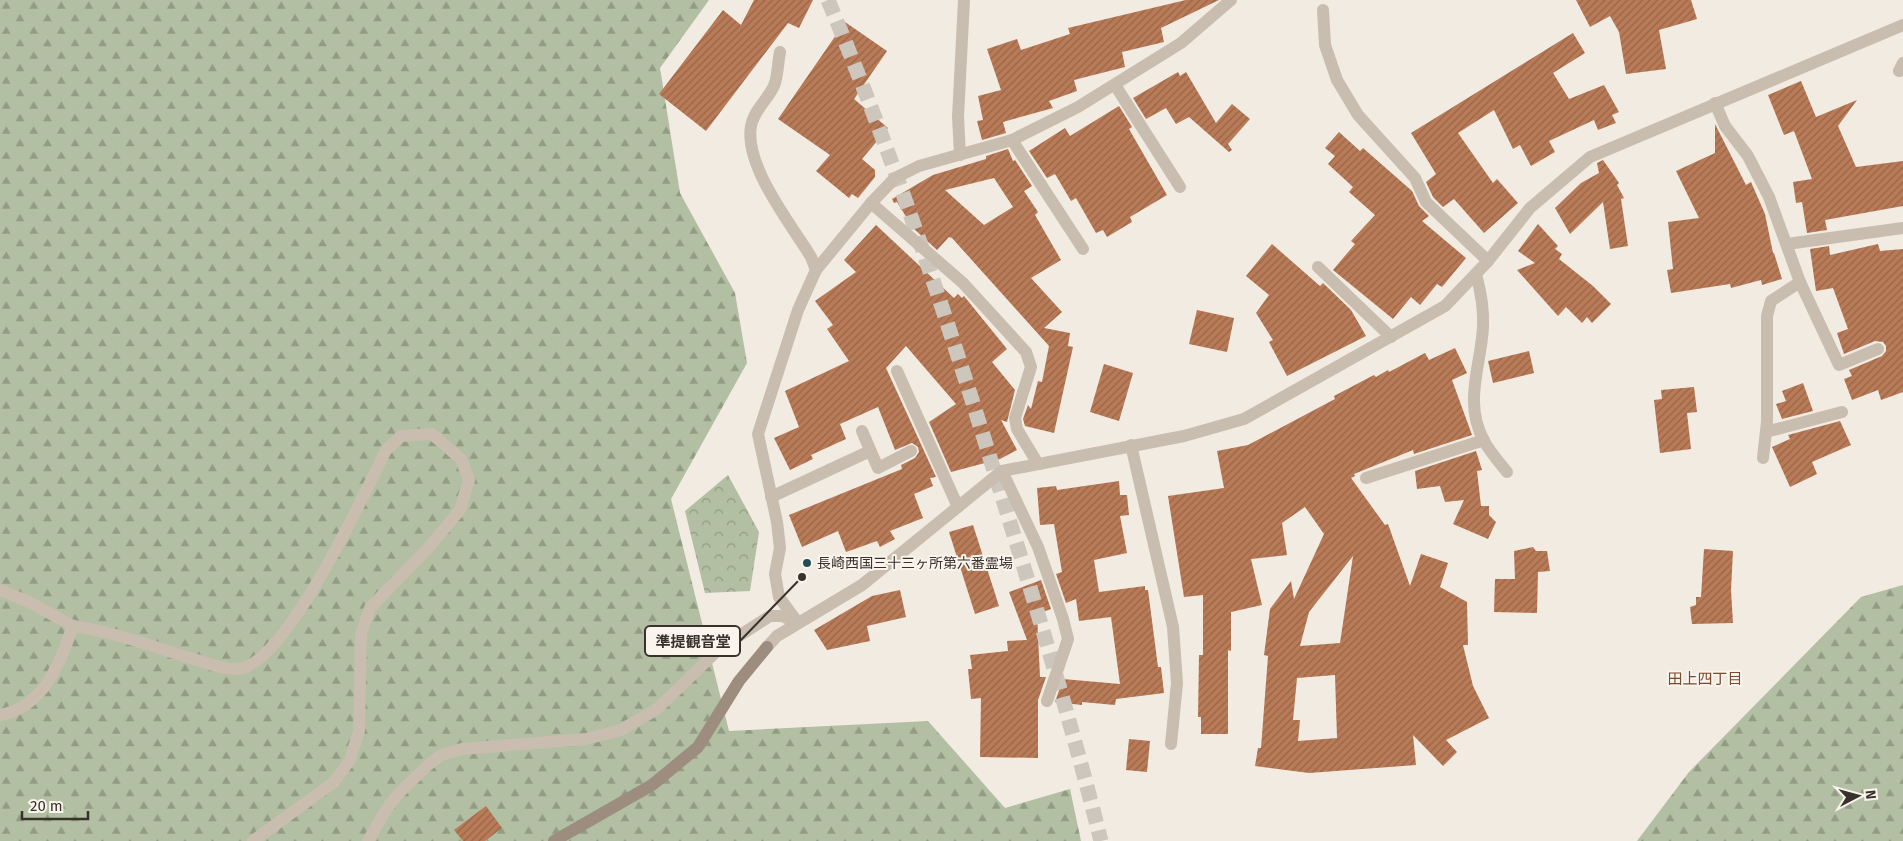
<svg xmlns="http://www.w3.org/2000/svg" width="1903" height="841" viewBox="0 0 1903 841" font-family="'Fira Sans','Noto Sans JP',sans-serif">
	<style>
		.forest { fill: url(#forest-firs) }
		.park { fill: url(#park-crowns) }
		.building { fill: url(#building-hatch); fill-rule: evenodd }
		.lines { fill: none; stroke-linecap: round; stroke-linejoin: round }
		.highway-tunnel { stroke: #ccc6bd; stroke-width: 15; stroke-dasharray: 15 8; stroke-linecap: butt }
		.street { stroke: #c8bdae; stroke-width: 12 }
		.secondary { stroke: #9c8d7f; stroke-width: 12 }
		.poi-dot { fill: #254d55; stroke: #f9f5ed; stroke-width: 2 }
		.labels { text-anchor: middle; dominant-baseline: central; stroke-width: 4; stroke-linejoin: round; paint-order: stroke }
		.poi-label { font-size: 14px; fill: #38312c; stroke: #f9f5ed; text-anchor: start }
		.neighbourhood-label { font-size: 15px; fill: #7e4a2d; stroke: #f9f5ed }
		.leader { fill: none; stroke: #38312c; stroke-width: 2 }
		.callout-dot { fill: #38312c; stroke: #f9f5ed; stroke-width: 2 }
		.callout { fill: #f9f5ed; stroke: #38312c; stroke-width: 2 }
		.callout-label { font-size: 15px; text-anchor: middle; font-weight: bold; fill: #38312c }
	</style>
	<defs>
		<pattern id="forest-firs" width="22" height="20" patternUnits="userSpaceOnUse" patternTransform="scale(1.25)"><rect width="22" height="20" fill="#b2bfa2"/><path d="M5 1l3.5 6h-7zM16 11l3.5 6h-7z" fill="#929c84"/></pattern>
		<pattern id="park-crowns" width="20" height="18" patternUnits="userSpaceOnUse" patternTransform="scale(1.25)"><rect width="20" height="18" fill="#b2bfa2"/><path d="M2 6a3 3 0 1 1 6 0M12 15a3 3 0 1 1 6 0" fill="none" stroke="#929c84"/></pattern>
		<pattern id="building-hatch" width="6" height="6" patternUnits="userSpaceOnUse" patternTransform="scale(1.25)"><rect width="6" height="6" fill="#b97a57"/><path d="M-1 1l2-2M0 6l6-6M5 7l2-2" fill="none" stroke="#976548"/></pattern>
	</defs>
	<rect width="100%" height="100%" fill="#f1ebe1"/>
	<g class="forest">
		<polygon points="0,0 709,0 660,68 680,193 735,293 747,363 671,499 729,731 928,721 1005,808 1070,789 1081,841 0,841"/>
		<polygon points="1903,585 1903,841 1637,841 1689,772 1861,597"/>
	</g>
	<polygon class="park" points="728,475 759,532 750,591 705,593 685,511"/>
	<g class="building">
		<polygon points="754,0 813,0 799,28 788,23 706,131 659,94 723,10 741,25"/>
		<polygon points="1186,0 1219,0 1161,28 1164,42 1122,52 1125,67 1074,80 1077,91 1049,101 1053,108 1003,122 1006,133 982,140 977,121 983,120 978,96 1001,90 987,49 1017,39 1021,50 1070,34 1068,28"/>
		<polygon points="1576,0 1691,0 1697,19 1659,30 1666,69 1626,74 1619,32 1610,16 1590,27"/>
		<polygon points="845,22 887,51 854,99 888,128 862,159 875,170 875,177 858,198 852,194 849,198 816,171 830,155 778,119"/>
		<polygon points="1573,33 1585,53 1553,73 1569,99 1604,85 1619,112 1612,115 1616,123 1598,130 1594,120 1549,141 1555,152 1531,166 1520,145 1513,149 1494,110 1458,133 1493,183 1497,179 1518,203 1484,233 1454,199 1443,207 1433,197 1426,182 1436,174 1411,133"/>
		<polygon points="1178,72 1180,76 1186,72 1216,123 1232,104 1250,119 1228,144 1232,150 1229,152 1189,117 1176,124 1166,108 1146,119 1133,98"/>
		<polygon points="1801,81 1816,117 1857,100 1838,126 1856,167 1903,161 1903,206 1825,220 1827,230 1807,233 1802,202 1796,203 1793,182 1812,179 1794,131 1784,135 1768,95"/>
		<polygon points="1119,106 1132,127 1129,129 1167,195 1130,217 1132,222 1107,237 1103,230 1096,233 1076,198 1071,201 1055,174 1047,178 1029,151 1065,128 1070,136"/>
		<polygon points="1715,124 1746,185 1751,182 1765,214 1773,253 1774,253 1782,279 1762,285 1761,280 1731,288 1730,284 1671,293 1667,270 1673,269 1668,222 1699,218 1676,171 1715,153"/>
		<polygon points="1339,132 1360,151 1363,148 1412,191 1419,206 1429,216 1422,221 1466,258 1442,287 1437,284 1420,305 1411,297 1393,319 1333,270 1355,244 1351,241 1375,215 1349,192 1353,187 1328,164 1335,156 1325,148"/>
		<path d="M1008,149L1013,161L1015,160L1032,186L1024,191L1038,212L1035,215L1061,260L1031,278L1062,312L1044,328L1070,333L1068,346L1073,347L1054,433L1025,426L1023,419L1028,405L1031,409L1038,381L1042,382L1049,346L952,238L949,237L937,250L913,228L897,202L894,203L892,199L933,175L986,159V156ZM994,178L1013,207L984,225L945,190Z"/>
		<polygon points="1603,160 1619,183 1617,185 1624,198 1621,199 1628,246 1610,249 1603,202 1570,234 1555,208 1581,183 1599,173 1597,163"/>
		<polygon points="1538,224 1558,246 1555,249 1562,254 1559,259 1593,286 1611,304 1592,323 1587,317 1582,323 1566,307 1558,316 1517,270 1535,263 1518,251"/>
		<polygon points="876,225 954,298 958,294 962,298 964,296 1007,349 992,362 1015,390 1007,422 1001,420 1017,450 1000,459 951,472 929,422 956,404 906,346 886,368 936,477 930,478 933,486 914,494 923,518 890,531 895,539 880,547 877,541 846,552 838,531 802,547 789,515 902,469 901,465 915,458 919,452 918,447 912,443 895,450 878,407 840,424 846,439 811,455 813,459 790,470 774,438 799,427 785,391 849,361 827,329 833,325 815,301 856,272 844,260"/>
		<polygon points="1272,244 1320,286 1323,283 1351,310 1366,336 1287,376 1269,342 1273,340 1256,313 1269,295 1246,276"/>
		<polygon points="1878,244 1880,251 1903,249 1903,392 1881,400 1878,390 1852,400 1844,379 1852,376 1849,370 1882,356 1886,351 1886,346 1883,342 1875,341 1844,354 1837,333 1848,329 1833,288 1816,291 1810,249 1829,246 1830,255"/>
		<polygon points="1197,310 1234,318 1227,352 1189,344"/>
		<path d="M1455,348L1467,373L1452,380L1472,435L1414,454L1413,450L1354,474L1355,476L1351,478L1385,525L1388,524L1410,586L1421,554L1448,563L1440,587L1467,602L1468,645H1463L1473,686L1489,718L1446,740L1457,752L1443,766L1413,735L1416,765L1309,773L1255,766L1258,748H1261L1268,656L1264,655L1270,609L1291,581L1294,599L1324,534L1305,507L1282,523L1287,555L1251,559L1262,605L1231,612V651L1228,650V734H1201V717H1198L1199,655H1203V595L1184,597L1168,496L1224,488L1217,451L1248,445L1267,435L1335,399L1334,396L1374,375L1376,377L1388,370L1389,372L1425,353L1429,360ZM1353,556L1340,643L1300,646L1309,612ZM1335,675L1337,738L1298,741L1300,720H1293L1297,678Z"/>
		<polygon points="1529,351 1534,373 1493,383 1488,361"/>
		<polygon points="1104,364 1133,373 1119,421 1090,412"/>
		<polygon points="1803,383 1813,411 1782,419 1776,404 1786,401 1782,391"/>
		<polygon points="1694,387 1697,412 1687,413 1691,449 1660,453 1654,400 1662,399 1661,390"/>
		<polygon points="1840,421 1851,445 1812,462 1817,474 1790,487 1772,447 1790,439 1788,435"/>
		<polygon points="1476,451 1482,470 1477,471 1481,506 1489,506 1489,515 1496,522 1488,539 1453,524 1464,500 1445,502 1440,486 1417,489 1415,471"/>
		<polygon points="1119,481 1120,495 1127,495 1129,515 1120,516 1127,553 1094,560 1099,592 1145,586 1145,590 1148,590 1158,667 1161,667 1164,693 1116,699 1115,705 1082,702 1082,705 1055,702 1063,679 1120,684 1111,617 1079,621 1076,599 1066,603 1056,574 1062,572 1054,524 1040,525 1037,488 1056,486 1057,490"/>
		<polygon points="973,525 999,606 975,614 949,532"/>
		<polygon points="1533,547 1536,551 1547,551 1550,571 1538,572 1537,613 1494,612 1495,579 1515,579 1514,551"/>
		<polygon points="1704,549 1733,551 1731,590 1733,623 1692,624 1690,607 1696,605 1696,597 1701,597"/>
		<polygon points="1041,580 1051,609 1037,614 1040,677 1046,677 1038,700 1038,758 980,757 981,698 971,699 968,669 972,669 970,655 1008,651 1007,641 1027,640 1009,592"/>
		<polygon points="900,590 906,617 867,626 870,641 827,650 814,630 872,596"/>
		<polygon points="1129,739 1150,741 1147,772 1126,770"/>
		<polygon points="486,806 502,828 485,841 463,841 454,830"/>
	</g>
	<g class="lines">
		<path class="highway-tunnel" d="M828,0C891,150 943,305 991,461C1030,586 1069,713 1101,841"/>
		<g class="street">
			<polyline points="1323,10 1325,45 1337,80 1358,115 1415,178 1426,202 1488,261"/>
			<path d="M780,52C778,62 778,73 775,83C770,98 754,109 751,126C744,166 791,224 811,257L816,270"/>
			<polyline points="1899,71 1903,63"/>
			<polyline points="1115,85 1180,187"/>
			<polyline points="1715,103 1725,126 1748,156 1769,197 1800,282 1839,365 1878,349"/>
			<polyline points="1012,140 1083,249"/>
			<polyline points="960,155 958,117 964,0"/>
			<polyline points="871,203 963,283 1026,352 1031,367 1015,418 1017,429 1038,464"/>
			<polyline points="1787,244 1903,228"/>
			<polyline points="1318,267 1391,337"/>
			<path d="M1476,274C1481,292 1484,308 1483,327C1481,366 1463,402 1484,441C1490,452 1499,462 1507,472"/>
			<polyline points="897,371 958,507"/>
			<polyline points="862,431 878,468 911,451"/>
			<polyline points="1766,432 1842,412"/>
			<polyline points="1131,445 1173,627 1177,683 1171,744"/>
			<polyline points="1763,458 1767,422 1767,316 1771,301 1800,282"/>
			<polyline points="1002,471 1038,547 1063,619 1068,639 1047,701"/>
			<polyline points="1366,478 1484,440"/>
			<polyline points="771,497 870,451"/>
			<polyline points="0,590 29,602 73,626"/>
			<polyline points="798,623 779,597 775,574 780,548 777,522 758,434 798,310 816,270 871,203 895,178 919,166 1012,140 1078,107 1181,43 1231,0"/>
			<polyline points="767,647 777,636 862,585 1002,471 1184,436 1244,419 1445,306 1488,261 1530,208 1590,157 1903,25"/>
			<path d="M0,715C44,707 60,663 73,626C114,632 151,646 190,658C205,662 223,670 238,669C286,665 364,494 386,450L401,436L432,434L461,459L469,480L460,510L430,546L370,608L361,634L359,731L350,760L334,782L253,841"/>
			<polyline points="368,841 387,808 399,793 428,765 441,755 462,749 586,739 621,730 657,709 720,648 770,616 782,616 798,623"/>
		</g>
		<polyline class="secondary" points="554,841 652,785 698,747 739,681 767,647"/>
	</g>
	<circle class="poi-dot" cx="807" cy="563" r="5"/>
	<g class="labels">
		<g class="poi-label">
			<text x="817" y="563">長崎西国三十三ヶ所第六番霊場</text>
		</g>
		<g class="neighbourhood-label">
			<text x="1705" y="679">田上四丁目</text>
		</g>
	</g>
	<path class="leader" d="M802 577L740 641"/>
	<circle class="callout-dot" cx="802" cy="577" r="5"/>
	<rect class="callout" x="645" y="626" width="95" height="30" rx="5"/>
	<g class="callout-label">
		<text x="693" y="647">準提観音堂</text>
	</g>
	<g transform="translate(1858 796) rotate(84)" stroke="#f9f5ed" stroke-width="4" paint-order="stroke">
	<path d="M0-4L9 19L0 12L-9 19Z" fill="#38312c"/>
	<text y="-8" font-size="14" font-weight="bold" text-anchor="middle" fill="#38312c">N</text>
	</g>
	<path d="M22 811v8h66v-8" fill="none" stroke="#38312c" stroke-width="2.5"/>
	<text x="30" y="811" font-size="15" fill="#38312c" stroke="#f9f5ed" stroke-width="4" paint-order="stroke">20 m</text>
</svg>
